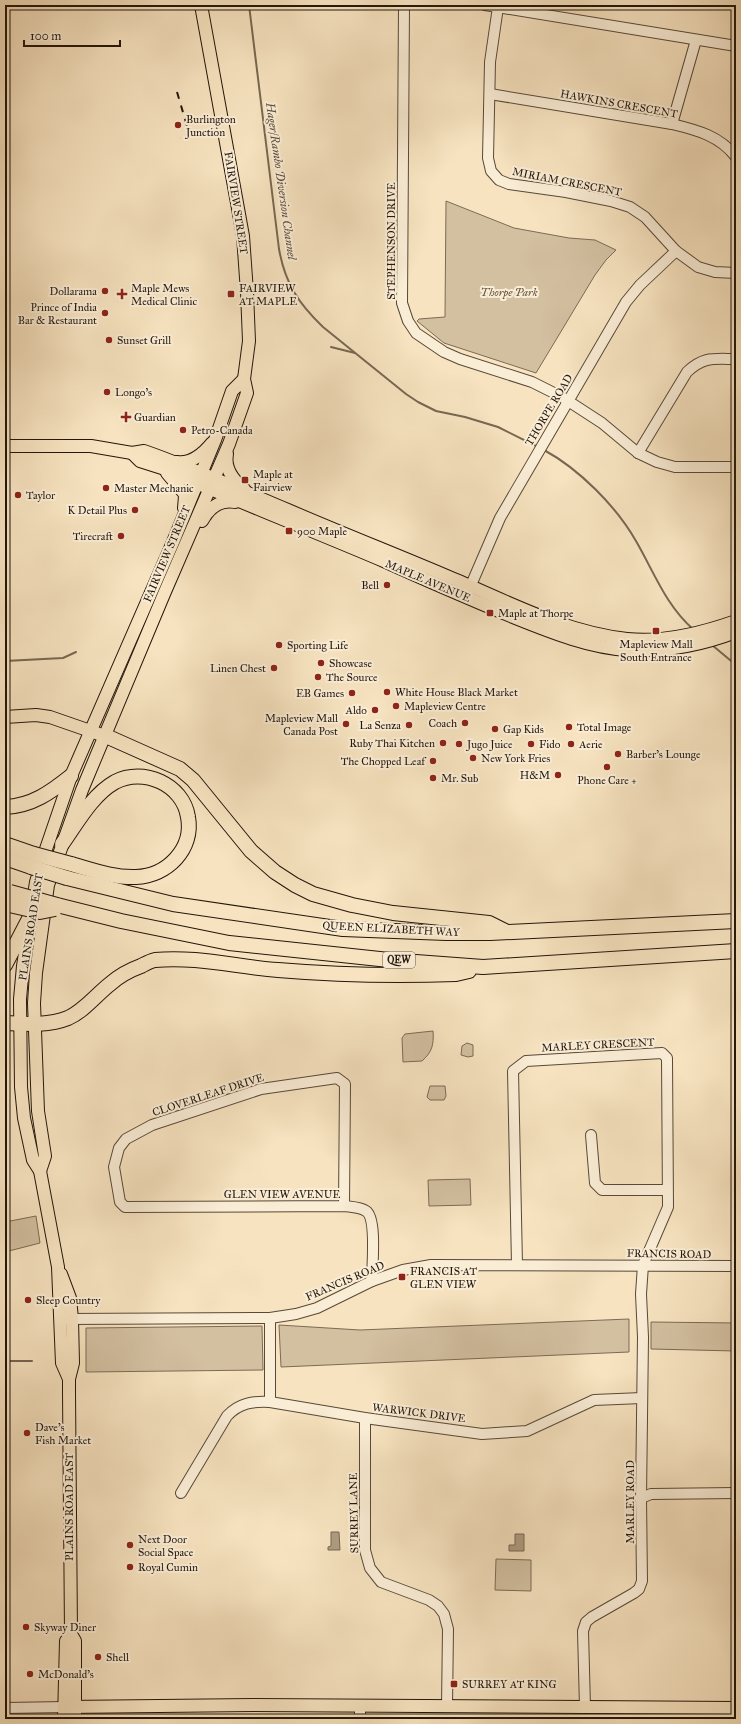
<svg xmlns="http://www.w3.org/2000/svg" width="741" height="1724" viewBox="0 0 741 1724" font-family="'IM FELL Great Primer',serif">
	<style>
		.green { fill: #d3c0a1; stroke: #7b6b56 }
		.water { fill: #af9d82; stroke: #776752 }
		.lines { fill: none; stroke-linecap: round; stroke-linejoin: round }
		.stream { stroke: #776752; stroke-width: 2 }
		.minor-casing { stroke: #584938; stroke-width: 12 }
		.major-casing { stroke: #23160b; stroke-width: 14 }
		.highway-casing { stroke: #23160b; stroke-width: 16 }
		.minor { stroke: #faedd6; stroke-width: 10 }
		.major { stroke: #f7e3c0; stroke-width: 12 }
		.highway { stroke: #f7e3c0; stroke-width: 14 }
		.rail { stroke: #23160b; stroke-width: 2; stroke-dasharray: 7 7; stroke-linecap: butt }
		.highway-bridge-casing { stroke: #23160b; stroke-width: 16; stroke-linecap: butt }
		.highway-bridge { stroke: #f7e3c0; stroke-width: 14 }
		.poi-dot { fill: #8f2418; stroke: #faedd6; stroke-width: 1.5 }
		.labels { text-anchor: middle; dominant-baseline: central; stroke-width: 4; stroke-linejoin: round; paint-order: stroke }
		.shield { fill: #faedd6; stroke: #645648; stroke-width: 1 }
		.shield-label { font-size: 10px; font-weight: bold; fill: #23160b }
		.street-label { font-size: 11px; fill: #23160b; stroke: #faedd6 }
		.poi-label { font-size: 11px; fill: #23160b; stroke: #faedd6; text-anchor: start }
		.park-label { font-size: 11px; font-style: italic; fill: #615240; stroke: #faedd6 }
		.water-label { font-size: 12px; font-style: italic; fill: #5b4c3b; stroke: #faedd6 }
	</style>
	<rect width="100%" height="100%" fill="#f7e3c0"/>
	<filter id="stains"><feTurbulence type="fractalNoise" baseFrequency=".005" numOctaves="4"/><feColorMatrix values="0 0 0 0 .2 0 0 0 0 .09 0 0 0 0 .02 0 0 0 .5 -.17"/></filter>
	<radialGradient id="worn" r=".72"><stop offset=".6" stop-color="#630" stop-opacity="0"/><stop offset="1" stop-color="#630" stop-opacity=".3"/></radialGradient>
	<g class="green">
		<polygon points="446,201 514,228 569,238 595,240 616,250 606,260 595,275 536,373 444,343 417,321 419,319 445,317"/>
		<path d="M433,1031C434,1045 432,1052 422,1061L403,1062L402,1038L405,1034Z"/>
		<polygon points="467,1043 473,1045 473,1056 468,1057 461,1055 462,1046"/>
		<polygon points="430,1086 445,1086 446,1096 444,1100 430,1100 427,1097"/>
		<polygon points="470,1179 471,1205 429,1206 428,1180"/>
		<polygon points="36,1216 40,1243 5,1252 5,1222"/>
		<polygon points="629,1319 629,1352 281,1367 279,1325 360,1330"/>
		<polygon points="651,1322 736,1323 736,1351 651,1349"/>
		<polygon points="262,1326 263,1370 86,1372 86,1328"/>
		<polygon points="496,1559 531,1560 531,1591 495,1590"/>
	</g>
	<g class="water">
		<polygon points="331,1532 339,1532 340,1550 328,1550 328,1547 331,1546"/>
		<polygon points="515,1534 524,1534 524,1551 509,1551 509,1545 515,1545"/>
	</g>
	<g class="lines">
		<g class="stream">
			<path d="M249,5L279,249C285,283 298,303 323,327L406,394L418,402L436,411L465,417L498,427L538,447"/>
			<polyline points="331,347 355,353"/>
			<path d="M544,450C579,469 616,506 636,541C654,572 666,606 694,630"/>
			<polyline points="712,645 736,665"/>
			<polyline points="5,661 63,658 76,652"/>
			<polyline points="5,1361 32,1361"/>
		</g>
		<g class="minor-casing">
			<g id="minor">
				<polyline points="404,5 402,303 408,321 416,333 444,352 460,359 532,382 562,397 602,423 638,453 657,462 675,467 736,467"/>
				<polyline points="485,5 736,46"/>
				<polyline points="498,7 490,62 488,158 491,171 499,180 509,184 566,192 611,201 630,207 645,217 676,251 698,267 715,272 736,273"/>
				<path d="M490,94L672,124C697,130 720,136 736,157"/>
				<polyline points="672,124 696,40"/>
				<path d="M638,453L687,372C704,356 714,359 736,359"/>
				<polyline points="468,592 500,518 626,302 640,285 676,251"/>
				<polyline points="591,1135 595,1183 602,1190 667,1190"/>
				<path d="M344,1206L345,1084L337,1078L261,1089L152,1125L126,1139L119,1148L114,1167L120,1202L125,1207L344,1206C351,1207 360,1207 366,1211C377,1218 372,1266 372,1281"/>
				<polyline points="517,1265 513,1071 526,1061 662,1053 667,1058 668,1207 643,1265 641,1294 643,1337 641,1498 642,1581 639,1589 634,1593 592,1617 586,1622 583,1631 585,1708"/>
				<polyline points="270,1318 270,1402"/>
				<polyline points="66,1319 270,1318 296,1314 317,1308 372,1281 403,1270 431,1265 736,1266"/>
				<polyline points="365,1418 365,1550 370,1568 381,1582 429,1600 438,1606 444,1614 448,1629 447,1706"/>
				<path d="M181,1493L227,1416C239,1403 253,1401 270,1402L365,1418L482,1434L527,1431L594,1400L642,1398"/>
				<polyline points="641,1498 651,1494 736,1493"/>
				<polyline points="5,1708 65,1707"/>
				<polyline points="360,1719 360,1707"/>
			</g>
		</g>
		<g class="major-casing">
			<g id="major">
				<path d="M5,446H91L132,453L144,451C193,468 240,490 288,510C341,533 395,554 449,577C507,601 563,632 627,639C664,643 702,633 736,621"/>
				<path d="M132,453L140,461L162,468C236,501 311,530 386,562C428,581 470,599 513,617C548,631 589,648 628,650C664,652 702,645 736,632"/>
				<path d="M227,454C224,469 233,480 244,489"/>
				<path d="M177,462C191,464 203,454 212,443"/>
				<polyline points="167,473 184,493 185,496 184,508"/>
				<path d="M202,521C209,508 220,499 235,502"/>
				<polyline points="5,717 36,715 50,717 99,734"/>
				<polyline points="40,1171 45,1156 38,1111 34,1003 36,973 48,885 82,790 164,594 229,444 247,393 244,379 249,341 247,292 243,236 201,5"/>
				<polyline points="61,1274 70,1298 72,1319 73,1363 69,1379 69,1392 71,1634 75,1641 75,1719"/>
				<polyline points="69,1379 62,1363 58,1267 40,1171 33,1160 24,1118 21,1087 20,999 23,966 36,882 46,849 71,776 173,542 215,440 232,391 244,379"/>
				<polyline points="65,1707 253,1705 736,1708"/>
				<polyline points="64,1719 66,1641 71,1634"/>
			</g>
		</g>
		<g class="highway-casing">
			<g id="highway">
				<polyline points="106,736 180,769 193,780 251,851 275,872 295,885 313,894 352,905 393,913 489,923 505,931"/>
				<path d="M5,807C32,806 51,792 71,776"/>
				<polyline points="5,844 34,854"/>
				<path d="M62,844C77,823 92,795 115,782C143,767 183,784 188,817C194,849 167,876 136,877C114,878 92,870 71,864"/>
				<polyline points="5,858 31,867"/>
				<polyline points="67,878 173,904 343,929 446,933 490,933 736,921"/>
				<polyline points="57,905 121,921 229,943 389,960 483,967 736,951"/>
				<polyline points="5,965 31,915"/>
				<path d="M5,1023C26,1024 48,1026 68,1018C84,1011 96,995 110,984C119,976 130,970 141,966C145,964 150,961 155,960C196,956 237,967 278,970C337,975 397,976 456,974L469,971"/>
			</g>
		</g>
		<use href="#minor" class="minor"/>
		<use href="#major" class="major"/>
		<use href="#highway" class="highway"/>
		<polyline class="rail" points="177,92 190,136 180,138"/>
		<g class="highway-bridge-casing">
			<g id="highway-bridge">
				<polyline points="34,854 71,864"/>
				<polyline points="31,867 67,878"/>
				<polyline points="10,892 57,905"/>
				<polyline points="5,904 40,912 55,909"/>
			</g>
		</g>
		<use href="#highway-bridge" class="highway-bridge"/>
	</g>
	<g class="poi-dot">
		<circle cx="178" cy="125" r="4"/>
		<circle cx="105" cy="291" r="4"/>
		<path d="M120 288h4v4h4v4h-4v4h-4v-4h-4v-4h4z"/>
		<rect x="227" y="290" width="8" height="8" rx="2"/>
		<circle cx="105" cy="313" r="4"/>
		<circle cx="109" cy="340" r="4"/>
		<circle cx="107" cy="392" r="4"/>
		<path d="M124 411h4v4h4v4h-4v4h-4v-4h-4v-4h4z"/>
		<circle cx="183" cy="430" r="4"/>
		<rect x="241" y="476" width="8" height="8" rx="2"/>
		<circle cx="106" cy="488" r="4"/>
		<circle cx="18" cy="495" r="4"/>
		<circle cx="135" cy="510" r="4"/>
		<rect x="285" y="527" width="8" height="8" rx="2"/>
		<circle cx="121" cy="536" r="4"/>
		<circle cx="387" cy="585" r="4"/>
		<rect x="486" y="609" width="8" height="8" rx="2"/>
		<rect x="652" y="627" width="8" height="8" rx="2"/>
		<circle cx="279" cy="645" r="4"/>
		<circle cx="321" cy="663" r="4"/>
		<circle cx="274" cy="668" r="4"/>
		<circle cx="318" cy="677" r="4"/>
		<circle cx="387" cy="692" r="4"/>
		<circle cx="352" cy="693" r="4"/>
		<circle cx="396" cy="706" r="4"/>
		<circle cx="375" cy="710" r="4"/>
		<circle cx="465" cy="723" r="4"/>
		<circle cx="346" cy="724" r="4"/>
		<circle cx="409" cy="725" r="4"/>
		<circle cx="569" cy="727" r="4"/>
		<circle cx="495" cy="729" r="4"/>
		<circle cx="443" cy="743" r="4"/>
		<circle cx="459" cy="744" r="4"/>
		<circle cx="531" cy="744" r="4"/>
		<circle cx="571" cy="744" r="4"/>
		<circle cx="618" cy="754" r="4"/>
		<circle cx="473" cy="758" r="4"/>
		<circle cx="433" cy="761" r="4"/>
		<circle cx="607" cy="767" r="4"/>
		<circle cx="558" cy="775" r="4"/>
		<circle cx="433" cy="778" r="4"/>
		<rect x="398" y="1273" width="8" height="8" rx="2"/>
		<circle cx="28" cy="1300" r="4"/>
		<circle cx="27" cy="1433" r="4"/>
		<circle cx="130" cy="1545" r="4"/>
		<circle cx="130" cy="1567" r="4"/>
		<circle cx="26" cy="1627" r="4"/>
		<circle cx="98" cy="1657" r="4"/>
		<circle cx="30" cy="1674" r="4"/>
		<rect x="450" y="1680" width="8" height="8" rx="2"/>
	</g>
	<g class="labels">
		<rect class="shield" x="383" y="952" width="32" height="16" rx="3"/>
		<g class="shield-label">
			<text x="399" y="960">QEW</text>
		</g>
		<g class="street-label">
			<text transform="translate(619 104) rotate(10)">HAWKINS CRESCENT</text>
			<text transform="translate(567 182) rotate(11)">MIRIAM CRESCENT</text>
			<text transform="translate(236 203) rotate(81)">FAIRVIEW STREET</text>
			<text transform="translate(391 241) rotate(-90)">STEPHENSON DRIVE</text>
			<text transform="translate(549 410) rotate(-59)">THORPE ROAD</text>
			<text transform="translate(167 554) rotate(-67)">FAIRVIEW STREET</text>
			<text transform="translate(428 581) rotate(23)">MAPLE AVENUE</text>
			<text transform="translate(31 927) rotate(-81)">PLAINS ROAD EAST</text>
			<text transform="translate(391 929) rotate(3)">QUEEN ELIZABETH WAY</text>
			<text transform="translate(598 1045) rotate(-3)">MARLEY CRESCENT</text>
			<text transform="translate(208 1095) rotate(-18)">CLOVERLEAF DRIVE</text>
			<text x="282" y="1194">GLEN VIEW AVENUE</text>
			<text transform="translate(669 1254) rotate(1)">FRANCIS ROAD</text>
			<text transform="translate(345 1281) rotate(-23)">FRANCIS ROAD</text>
			<text transform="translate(419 1413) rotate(7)">WARWICK DRIVE</text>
			<text transform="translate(630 1502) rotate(-90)">MARLEY ROAD</text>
			<text transform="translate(69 1507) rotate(-90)">PLAINS ROAD EAST</text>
			<text transform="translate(354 1513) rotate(-91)">SURREY LANE</text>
		</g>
		<g class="poi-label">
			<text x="186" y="119">Burlington<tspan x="186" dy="13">Junction</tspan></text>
			<text x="131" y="288">Maple Mews<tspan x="131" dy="13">Medical Clinic</tspan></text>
			<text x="239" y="288">FAIRVIEW<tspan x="239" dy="13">AT MAPLE</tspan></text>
			<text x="97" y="291" text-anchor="end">Dollarama</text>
			<text x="97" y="307" text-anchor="end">Prince of India<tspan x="97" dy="13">Bar &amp; Restaurant</tspan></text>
			<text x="117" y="340">Sunset Grill</text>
			<text x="115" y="392">Longo's</text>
			<text x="134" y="417">Guardian</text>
			<text x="191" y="430">Petro-Canada</text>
			<text x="253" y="474">Maple at<tspan x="253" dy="13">Fairview</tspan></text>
			<text x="114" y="488">Master Mechanic</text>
			<text x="26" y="495">Taylor</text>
			<text x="127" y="510" text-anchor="end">K Detail Plus</text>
			<text x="297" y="531">900 Maple</text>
			<text x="113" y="536" text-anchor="end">Tirecraft</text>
			<text x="379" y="585" text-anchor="end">Bell</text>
			<text x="498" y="613">Maple at Thorpe</text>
			<text x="656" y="644" text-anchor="middle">Mapleview Mall<tspan x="656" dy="13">South Entrance</tspan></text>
			<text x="287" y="645">Sporting Life</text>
			<text x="329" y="663">Showcase</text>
			<text x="266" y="668" text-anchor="end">Linen Chest</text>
			<text x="326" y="677">The Source</text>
			<text x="395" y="692">White House Black Market</text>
			<text x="344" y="693" text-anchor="end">EB Games</text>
			<text x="404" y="706">Mapleview Centre</text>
			<text x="367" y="710" text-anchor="end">Aldo</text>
			<text x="338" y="718" text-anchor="end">Mapleview Mall<tspan x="338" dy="13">Canada Post</tspan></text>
			<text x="457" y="723" text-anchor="end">Coach</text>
			<text x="401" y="725" text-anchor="end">La Senza</text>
			<text x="577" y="727">Total Image</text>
			<text x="503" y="729">Gap Kids</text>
			<text x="435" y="743" text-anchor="end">Ruby Thai Kitchen</text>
			<text x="467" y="744">Jugo Juice</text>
			<text x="539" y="744">Fido</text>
			<text x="579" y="744">Aerie</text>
			<text x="626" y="754">Barber's Lounge</text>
			<text x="481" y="758">New York Fries</text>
			<text x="425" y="761" text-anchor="end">The Chopped Leaf</text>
			<text x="550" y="775" text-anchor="end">H&amp;M</text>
			<text x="441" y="778">Mr. Sub</text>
			<text x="607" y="780" text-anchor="middle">Phone Care +</text>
			<text x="410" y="1271">FRANCIS AT<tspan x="410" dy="13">GLEN VIEW</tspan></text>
			<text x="36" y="1300">Sleep Country</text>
			<text x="35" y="1427">Dave's<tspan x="35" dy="13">Fish Market</tspan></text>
			<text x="138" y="1539">Next Door<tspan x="138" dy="13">Social Space</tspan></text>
			<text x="138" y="1567">Royal Cumin</text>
			<text x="34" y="1627">Skyway Diner</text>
			<text x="106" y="1657">Shell</text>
			<text x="38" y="1674">McDonald's</text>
			<text x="462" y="1684">SURREY AT KING</text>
		</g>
		<g class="park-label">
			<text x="509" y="292">Thorpe Park</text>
		</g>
		<g class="water-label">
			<text transform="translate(281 181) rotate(82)">Hager/Rambo Diversion Channel</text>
		</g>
	</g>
	<rect width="741" height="1724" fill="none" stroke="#f7e3c0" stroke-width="20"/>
	<rect x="6" y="6" width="729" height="1712" fill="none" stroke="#23160b" stroke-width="2"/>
	<rect x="10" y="10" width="721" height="1704" fill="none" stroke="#23160b"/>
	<path d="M24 40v6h96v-6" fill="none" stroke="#23160b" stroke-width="2"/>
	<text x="30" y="40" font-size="12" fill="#23160b" stroke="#faedd6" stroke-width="3" paint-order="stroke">100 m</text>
	<rect width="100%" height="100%" filter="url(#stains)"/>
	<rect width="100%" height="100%" fill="url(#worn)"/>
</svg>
